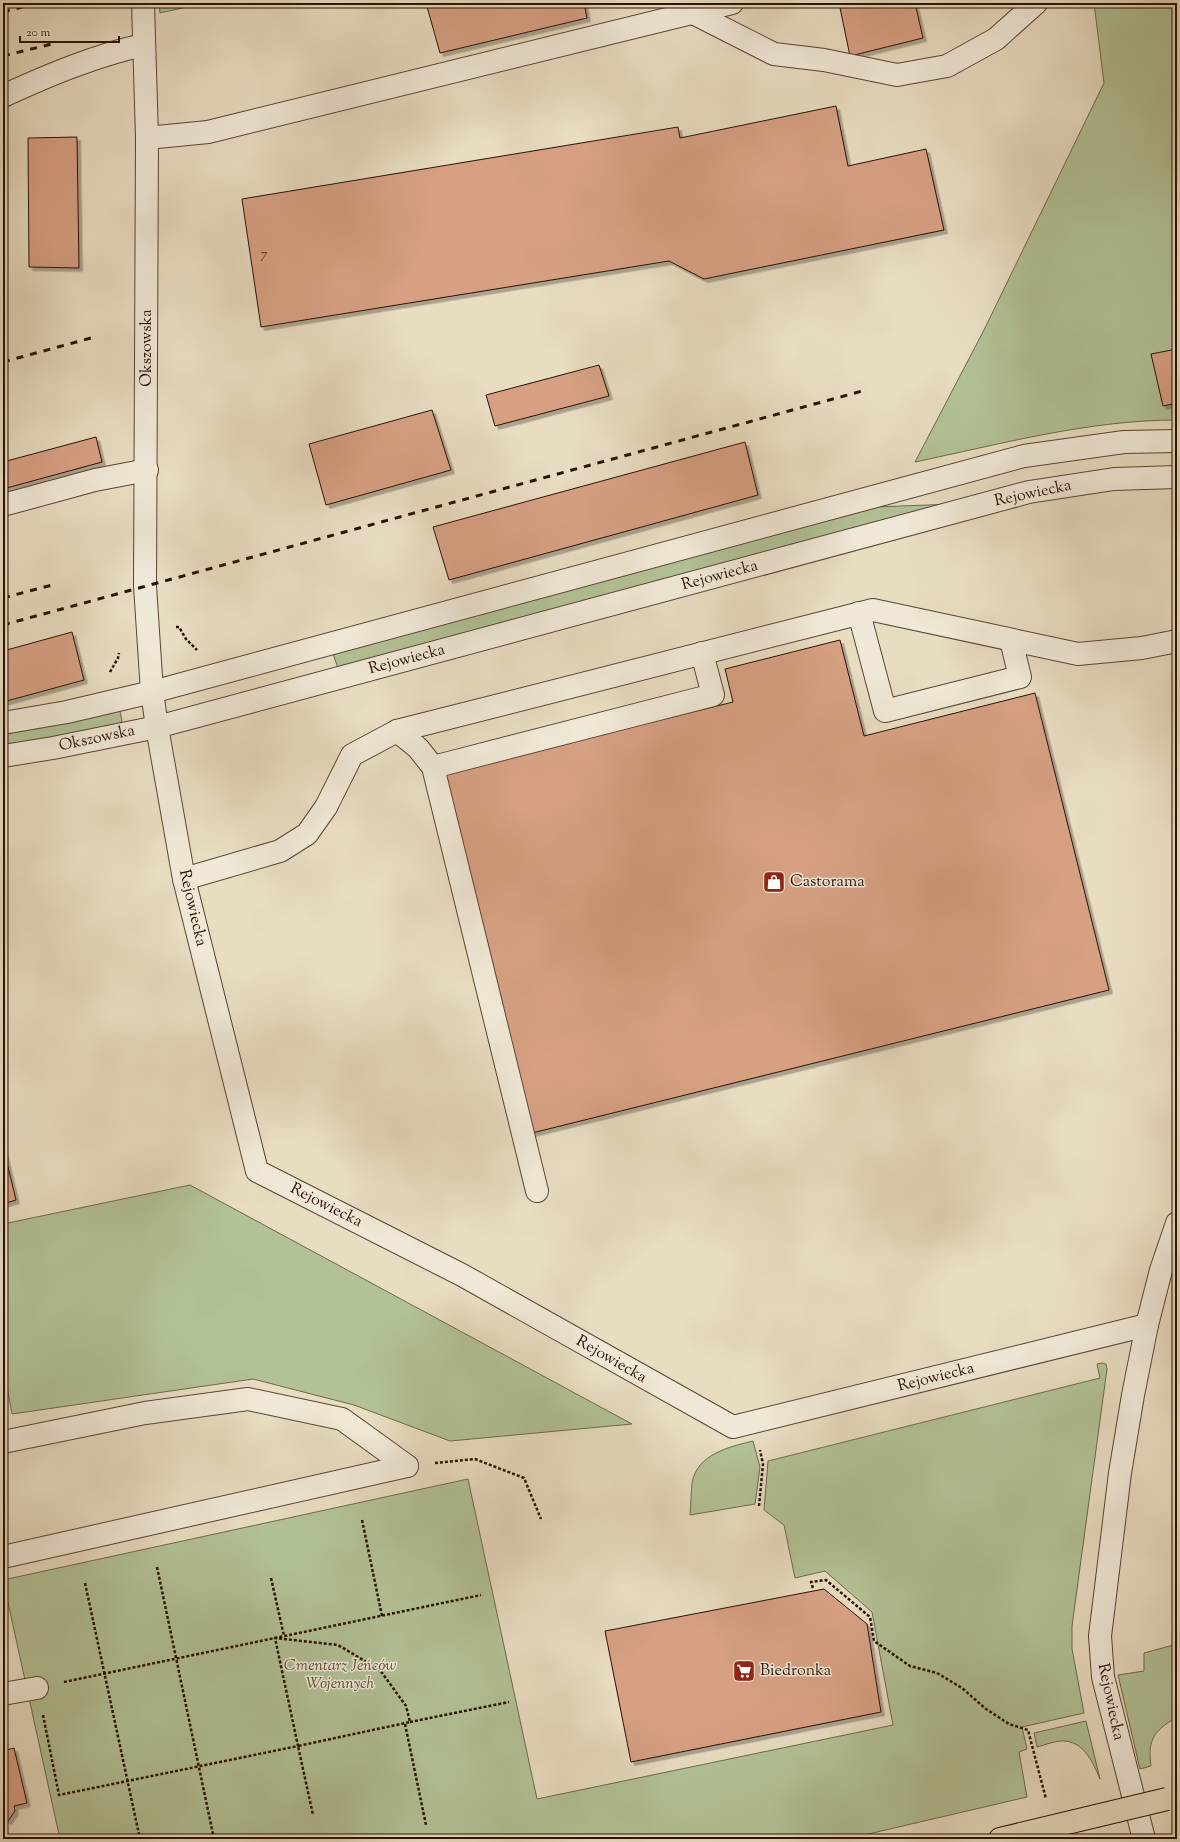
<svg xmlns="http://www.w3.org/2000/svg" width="1180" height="1842" viewBox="0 0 1180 1842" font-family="'Sorts Mill Goudy',serif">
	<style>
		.green { fill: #b2c196; stroke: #6e694c }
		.building { fill: #d7a083; stroke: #2a1103; filter: url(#shadow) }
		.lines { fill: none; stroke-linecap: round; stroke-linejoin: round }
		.minor-casing { stroke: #5a4432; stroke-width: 24 }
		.highway-casing { stroke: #2a1103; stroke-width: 24 }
		.path { stroke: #2a1103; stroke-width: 2.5; stroke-dasharray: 3 2; stroke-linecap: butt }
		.minor { stroke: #f0e8d7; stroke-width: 22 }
		.highway { stroke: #e8dcc1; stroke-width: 22 }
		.rail { stroke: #2a1103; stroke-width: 3; stroke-dasharray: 7 7; stroke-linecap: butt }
		.highway-bridge-casing { stroke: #2a1103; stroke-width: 24; stroke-linecap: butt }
		.highway-bridge { stroke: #e8dcc1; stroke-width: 22 }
		.labels { text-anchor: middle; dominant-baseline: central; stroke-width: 3; stroke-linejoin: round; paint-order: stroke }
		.number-label { font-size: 14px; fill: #553523 }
		.street-label { font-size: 16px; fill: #2a1103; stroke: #f0e8d7 }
		.poi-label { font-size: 16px; fill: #2a1103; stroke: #f0e8d7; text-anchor: start }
		.park-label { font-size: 16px; font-style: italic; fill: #5a4f36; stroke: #f0e8d7 }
	</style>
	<defs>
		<filter id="shadow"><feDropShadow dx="3.5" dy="3.5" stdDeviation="0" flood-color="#0004"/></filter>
	</defs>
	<rect width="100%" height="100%" fill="#e8dcc1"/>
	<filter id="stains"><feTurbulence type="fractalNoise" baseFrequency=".005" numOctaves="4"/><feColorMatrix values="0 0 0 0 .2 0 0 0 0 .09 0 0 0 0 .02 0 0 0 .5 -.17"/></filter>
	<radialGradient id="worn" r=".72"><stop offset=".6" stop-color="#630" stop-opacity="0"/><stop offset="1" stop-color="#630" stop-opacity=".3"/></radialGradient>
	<g class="green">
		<polygon points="159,3 205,3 160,13"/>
		<path d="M1094,3H1177V420C1089,420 1001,444 915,462L984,330L1104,83Z"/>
		<polygon points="955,504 338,668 333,654 874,507"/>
		<polygon points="108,710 120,711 122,721 116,727 3,746 3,735"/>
		<polygon points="190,1185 632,1424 450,1441 354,1405 253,1379 12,1414 3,1365 3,1224"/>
		<polygon points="1102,1363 1106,1364 1107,1369 1072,1626 1072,1649 1084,1713 1022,1727 1027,1749 1019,1752 1027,1797 847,1839 60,1839 3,1580 468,1479 537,1799 893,1725 872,1612 825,1571 795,1578 784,1525 764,1510 768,1461 1100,1378 1097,1364"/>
		<path d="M753,1441L760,1467L755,1504L690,1515C691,1504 691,1493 692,1483C697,1454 729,1447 753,1441Z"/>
		<path d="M1177,1644V1717C1155,1730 1147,1739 1151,1766L1140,1769L1118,1675L1144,1671V1653Z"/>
		<path d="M1086,1721L1100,1779C1093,1763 1085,1743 1065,1741C1057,1740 1045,1745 1037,1747L1034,1733Z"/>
	</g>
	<g class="building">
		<polygon points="426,3 584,3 587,18 440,53"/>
		<polygon points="839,3 915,3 923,38 850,56"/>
		<polygon points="836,106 848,166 926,149 944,230 704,279 669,261 261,327 242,199 678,127 680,138"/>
		<polygon points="77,137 79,268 29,267 28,138"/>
		<polygon points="1177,349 1177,403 1163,406 1151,354"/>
		<polygon points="599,365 609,396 495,426 486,395"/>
		<polygon points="432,410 451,470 326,505 309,444"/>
		<polygon points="96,437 102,462 3,489 3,462"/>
		<polygon points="745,442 758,495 449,580 433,527"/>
		<polygon points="72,632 84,680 3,702 3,651"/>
		<polygon points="840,640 864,736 1035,693 1109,990 528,1134 439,775 733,702 725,669"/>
		<polygon points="3,1146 16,1200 3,1204"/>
		<polygon points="824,1589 867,1624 881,1712 631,1762 605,1631"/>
		<polygon points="14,1748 27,1803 14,1806 15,1811 8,1821 3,1818 3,1751"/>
	</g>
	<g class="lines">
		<g class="minor-casing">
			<g id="minor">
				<polyline points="143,3 147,138 145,586 152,692 157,727 184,879 257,1171 462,1275 733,1427 1147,1325"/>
				<polyline points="693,13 774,54 824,60 897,75 947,66 996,39 1036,3"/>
				<path d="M3,96C49,75 94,56 143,45"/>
				<polyline points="147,138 208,132 732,3"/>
				<polyline points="3,505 95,480 147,470"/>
				<polyline points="859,613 885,711 1020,677 1011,640"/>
				<polyline points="3,723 67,712 152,692 1024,456 1124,442 1177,441"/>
				<polyline points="397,731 418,748 433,767 537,1191"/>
				<polyline points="3,756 53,748 157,727 1029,492 1114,479 1177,477"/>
				<polyline points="433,767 713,695 702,653"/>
				<polyline points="184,879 280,851 307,834 326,807 352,755 397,731 873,610 1078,654 1142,648 1177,641"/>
				<polyline points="3,1442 145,1413 248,1399 342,1419 407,1466"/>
				<polyline points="3,1557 407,1466"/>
				<polyline points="3,1694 37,1688"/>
				<polyline points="1144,1839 1103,1677 1100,1636 1120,1473 1133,1395 1147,1325 1161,1270 1177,1223"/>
			</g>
		</g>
		<g class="highway-casing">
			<polyline id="highway" points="1000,1839 1096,1816"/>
		</g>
		<g class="path">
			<polyline points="176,627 179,627 186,639 197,650"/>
			<polyline points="110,672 118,658 119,653"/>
			<polyline points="435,1463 475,1459 524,1478 541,1519"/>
			<polyline points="759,1506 763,1464 760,1450"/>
			<polyline points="362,1520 382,1616"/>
			<polyline points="157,1567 214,1839"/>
			<polyline points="271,1578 284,1636"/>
			<polyline points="85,1583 140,1839"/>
			<polyline points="813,1588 811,1582 826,1580 870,1617 874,1641 910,1666 937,1673 962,1688 986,1709 1009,1724 1028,1730 1046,1799"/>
			<polyline points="64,1682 481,1595"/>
			<polyline points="43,1715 59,1795 298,1746 275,1638 338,1645 380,1670 406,1706 410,1722 298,1746 313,1815"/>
			<polyline points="410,1722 509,1702"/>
			<polyline points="405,1724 426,1825"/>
		</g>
		<use href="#minor" class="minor"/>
		<use href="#highway" class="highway"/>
		<g class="rail">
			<polyline points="3,12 22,7"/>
			<polyline points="3,56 56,43"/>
			<polyline points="3,362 91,338"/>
			<polyline points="3,598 52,585"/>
			<polyline points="3,625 866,390"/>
		</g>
		<g class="highway-bridge-casing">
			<polyline id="highway-bridge" points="1096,1816 1167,1799"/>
		</g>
		<use href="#highway-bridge" class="highway-bridge"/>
	</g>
	<defs>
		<g id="shop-square" transform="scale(1.15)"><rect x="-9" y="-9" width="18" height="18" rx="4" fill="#8f2418" stroke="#f0e8d7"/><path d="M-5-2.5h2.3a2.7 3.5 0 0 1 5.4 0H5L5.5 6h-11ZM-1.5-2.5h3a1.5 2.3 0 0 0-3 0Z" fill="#fff"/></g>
		<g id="supermarket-square" transform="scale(1.15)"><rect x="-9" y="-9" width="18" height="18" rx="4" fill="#8f2418" stroke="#f0e8d7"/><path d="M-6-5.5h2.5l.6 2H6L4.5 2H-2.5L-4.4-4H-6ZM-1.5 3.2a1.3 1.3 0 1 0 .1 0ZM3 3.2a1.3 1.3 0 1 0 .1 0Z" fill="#fff"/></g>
	</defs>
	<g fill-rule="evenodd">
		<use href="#shop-square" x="774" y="882"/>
		<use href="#supermarket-square" x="744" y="1671"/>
	</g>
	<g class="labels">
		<g class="number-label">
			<text x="264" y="255">7</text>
		</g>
		<g class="street-label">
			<text transform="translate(147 348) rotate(-90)">Okszowska</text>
			<text transform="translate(1033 494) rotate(-12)">Rejowiecka</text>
			<text transform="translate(720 576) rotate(-15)">Rejowiecka</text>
			<text transform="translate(407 660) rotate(-15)">Rejowiecka</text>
			<text transform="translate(97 739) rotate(-12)">Okszowska</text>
			<text transform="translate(192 908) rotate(77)">Rejowiecka</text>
			<text transform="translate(326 1206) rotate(27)">Rejowiecka</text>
			<text transform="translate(611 1360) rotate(30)">Rejowiecka</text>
			<text transform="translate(936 1378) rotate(-14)">Rejowiecka</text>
			<text transform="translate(1110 1702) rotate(78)">Rejowiecka</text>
		</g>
		<g class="poi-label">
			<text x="790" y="882">Castorama</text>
			<text x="760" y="1671">Biedronka</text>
		</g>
		<g class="park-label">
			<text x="340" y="1666">Cmentarz Jeńców<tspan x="340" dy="18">Wojennych</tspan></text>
		</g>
	</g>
	<rect width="1180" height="1842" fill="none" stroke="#e8dcc1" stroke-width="16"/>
	<rect x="4" y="4" width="1172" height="1834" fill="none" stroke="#2a1103" stroke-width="2"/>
	<rect x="8" y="8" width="1164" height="1826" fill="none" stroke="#2a1103"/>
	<path d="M20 36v6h99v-6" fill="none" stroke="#2a1103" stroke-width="2"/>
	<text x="26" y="36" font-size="12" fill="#2a1103" stroke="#f0e8d7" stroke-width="3" paint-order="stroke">20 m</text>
	<rect width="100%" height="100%" filter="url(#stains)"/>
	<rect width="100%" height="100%" fill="url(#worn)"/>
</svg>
